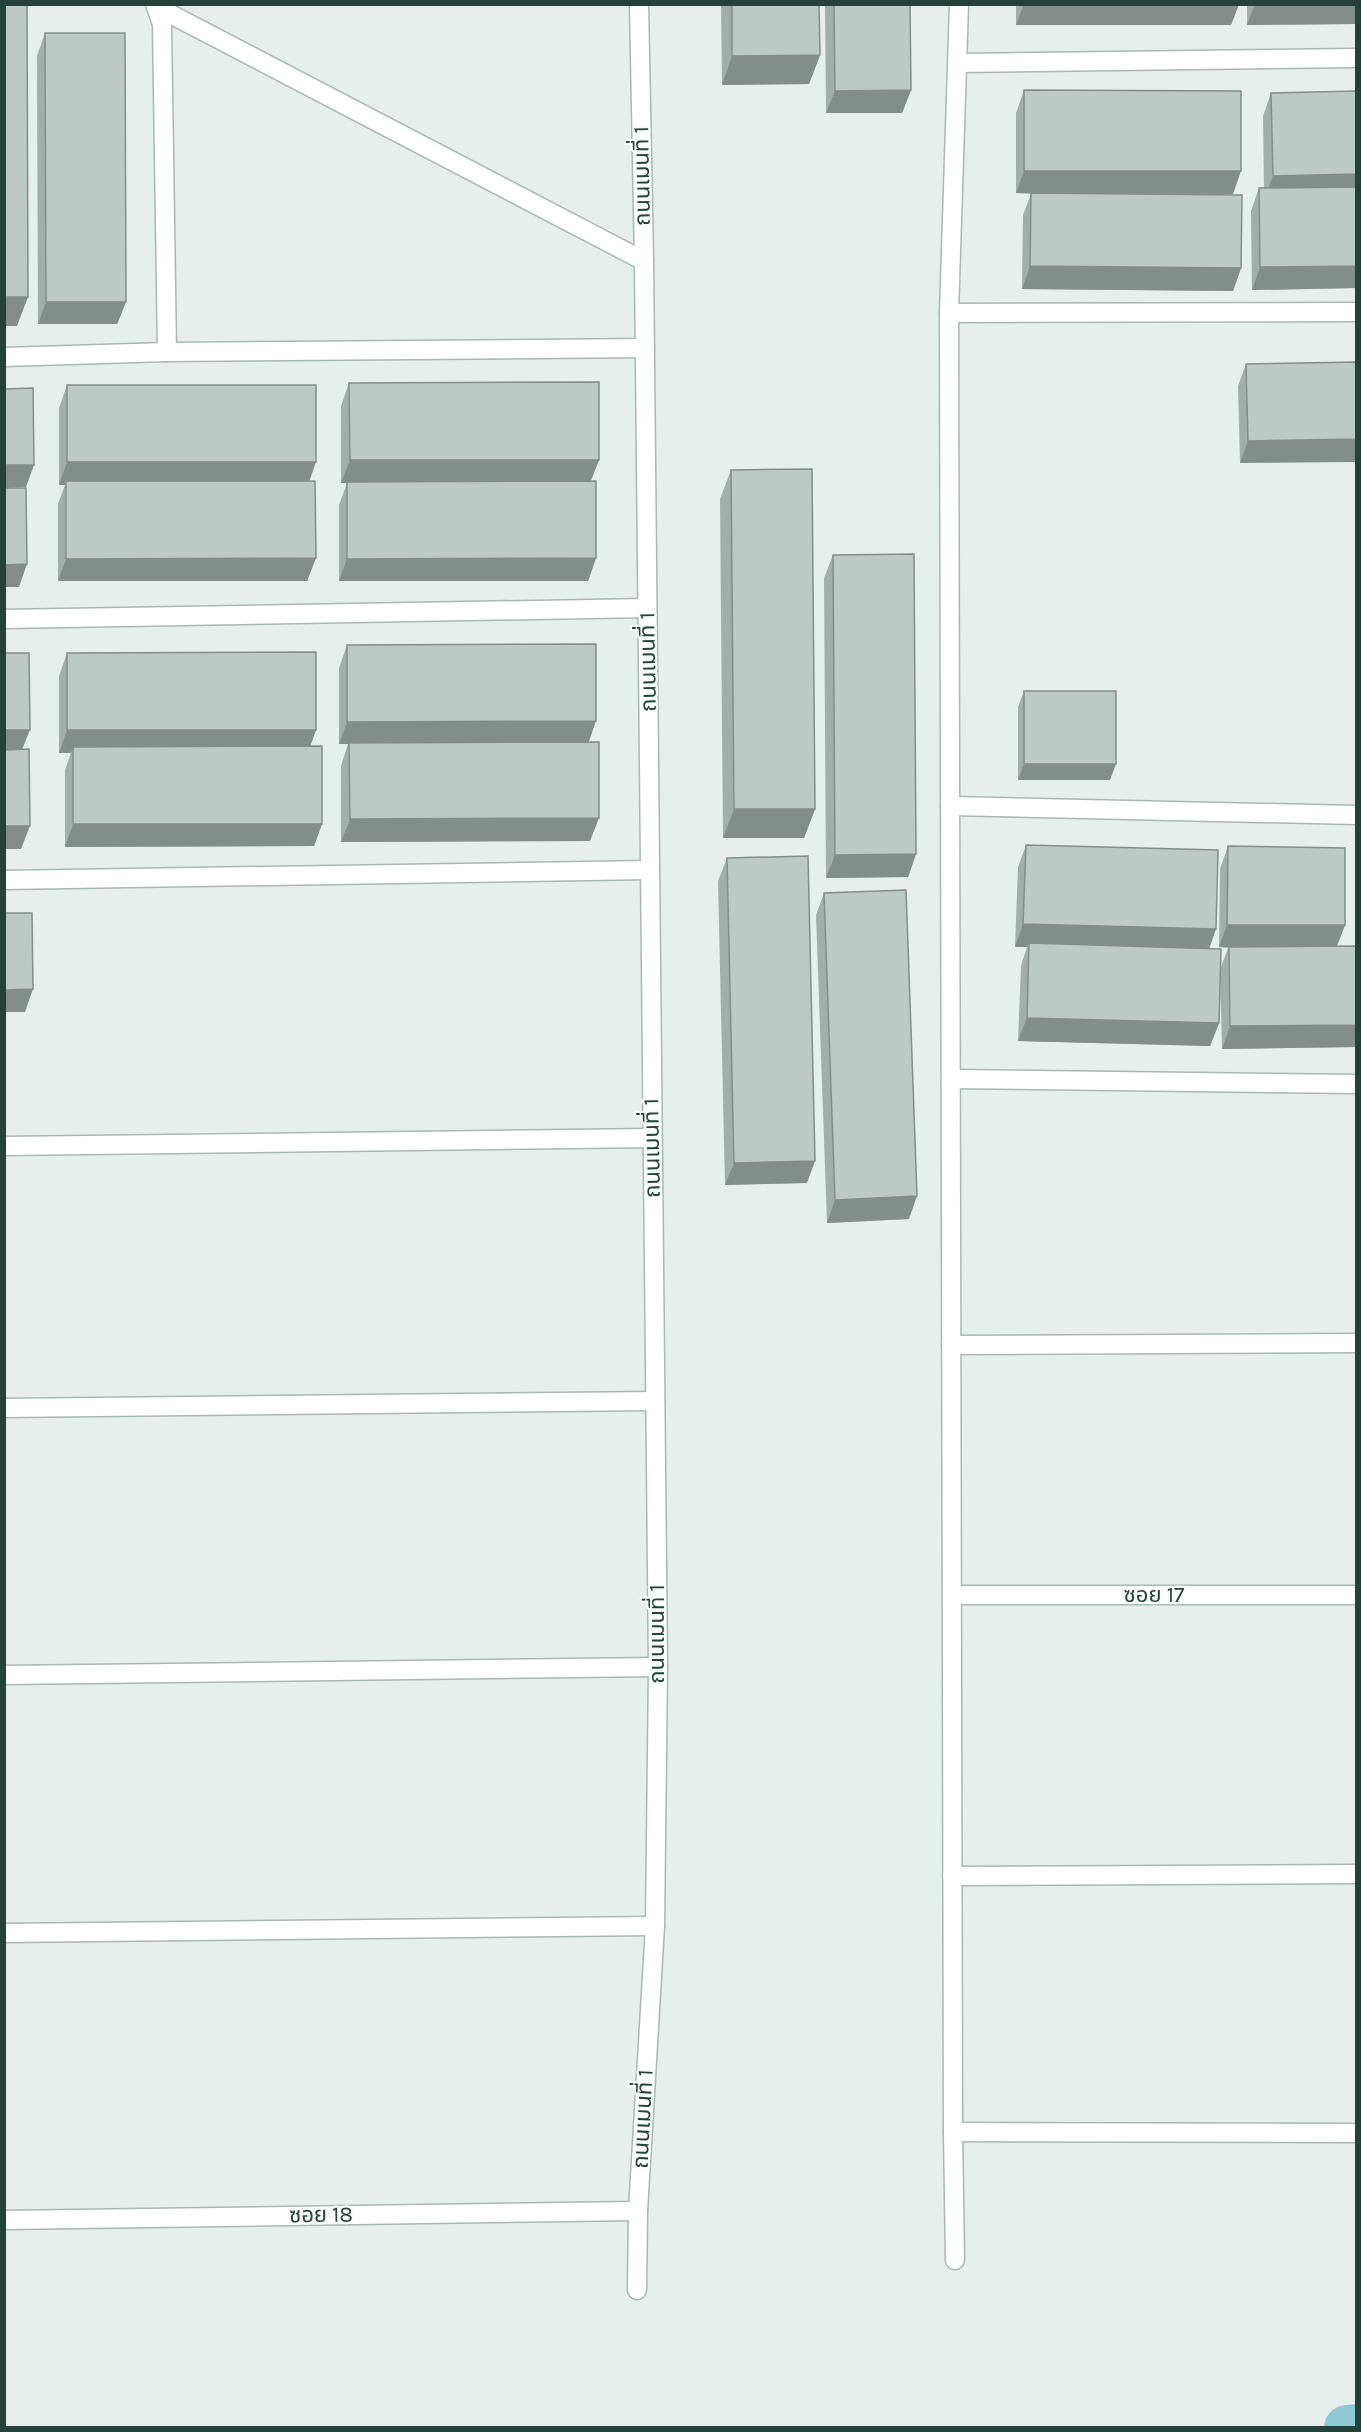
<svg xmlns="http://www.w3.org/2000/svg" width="1361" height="2432" viewBox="0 0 1361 2432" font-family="Karla,'Noto Sans Thai',sans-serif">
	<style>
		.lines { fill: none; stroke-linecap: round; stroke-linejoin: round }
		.canal { stroke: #8ec9d4; stroke-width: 46 }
		.street-casing { stroke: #a8b8b2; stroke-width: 21 }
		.street { stroke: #fff; stroke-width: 18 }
		.wall { fill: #a1aea9 }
		.shaded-wall { fill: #838d89 }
		.building { fill: #bbcac4; stroke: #838d89; stroke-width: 1.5 }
		.labels { text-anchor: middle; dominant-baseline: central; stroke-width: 4.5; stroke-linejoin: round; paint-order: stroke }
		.street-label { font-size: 22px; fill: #24423a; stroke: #f7fbf9 }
	</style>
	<rect width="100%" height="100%" fill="#e6efeb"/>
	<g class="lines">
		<polyline class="canal" points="1347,2428 1356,2427"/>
		<g class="street-casing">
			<g id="street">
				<polyline points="155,4 162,24 167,352"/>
				<polyline points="157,7 644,261"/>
				<polyline points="958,63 1356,58"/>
				<polyline points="949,313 1356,312"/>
				<polyline points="4,357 167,352 645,348"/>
				<polyline points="4,619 647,608"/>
				<polyline points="950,806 1356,815"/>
				<polyline points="4,880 650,870"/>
				<polyline points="951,1079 1356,1084"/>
				<polyline points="4,1146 652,1138"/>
				<polyline points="951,1345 1356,1343"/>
				<polyline points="4,1408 655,1401"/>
				<polyline points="952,1595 1356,1595"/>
				<polyline points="4,1675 658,1667"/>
				<polyline points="952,1876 1356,1874"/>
				<polyline points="4,1933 655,1926"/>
				<polyline points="953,2132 1356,2133"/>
				<polyline points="4,2220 638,2211"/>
				<polyline points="955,2260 953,2132 949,313 959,4"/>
				<polyline points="637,2290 638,2211 655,1926 658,1667 644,261 639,4"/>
			</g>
		</g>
		<use href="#street" class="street"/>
	</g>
	<g class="wall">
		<polygon points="721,4 819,4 820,55 809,84 722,85"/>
		<polygon points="825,4 910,4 911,90 902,113 826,113"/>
		<polygon points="1016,4 1239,4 1231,25 1016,25"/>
		<polygon points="1247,4 1356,4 1356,24 1247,25"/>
		<polygon points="45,33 126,302 117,324 38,324 37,56"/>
		<polygon points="1024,90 1233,194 1127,194 1241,268 1233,291 1022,289 1023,215 1031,194 1016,193 1016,113"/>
		<polygon points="1356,91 1356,288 1252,290 1251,211 1259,188 1264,188 1263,116 1271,93"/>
		<polygon points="1356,362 1240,463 1238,386 1246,364"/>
		<polygon points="349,383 599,460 591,481 596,558 588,581 339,581 339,505 347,483 341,483 341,406"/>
		<polygon points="67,385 309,481 316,558 307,581 58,581 58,504 65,485 59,485 59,408"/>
		<polygon points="731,470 815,809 804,838 723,838 720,499"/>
		<polygon points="833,555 916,854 908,877 826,878 824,578"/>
		<polygon points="347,645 589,742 590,841 341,842 341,766 348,744 339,744 339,668"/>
		<polygon points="67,653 316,730 310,746 322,824 314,846 65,847 65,770 71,753 59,753 59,676"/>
		<polygon points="1024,691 1110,780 1018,780 1018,707"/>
		<polygon points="1026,845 1209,948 1219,1023 1210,1046 1018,1041 1021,966 1027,947 1015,947 1018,867"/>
		<polygon points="1228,846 1345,925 1337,946 1356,946 1356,1047 1222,1049 1220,970 1228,948 1219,947 1220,869"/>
		<polygon points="727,858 807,1183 725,1185 718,881"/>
		<polygon points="824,893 909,1219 827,1223 816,915"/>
	</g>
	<g class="shaded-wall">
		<polygon points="1024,4 1239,4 1231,25 1016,25"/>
		<polygon points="1255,4 1356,4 1356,24 1247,25"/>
		<polygon points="820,55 809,84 722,85 732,56"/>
		<polygon points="911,90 902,113 826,113 835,91"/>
		<polygon points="1024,171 1241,171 1233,194 1016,193"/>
		<polygon points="1356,174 1356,197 1264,199 1273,176"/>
		<polygon points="1030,266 1241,268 1233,291 1022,289"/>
		<polygon points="1356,266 1356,288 1252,290 1260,267"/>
		<polygon points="4,297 28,297 17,326 4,326"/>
		<polygon points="46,302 126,302 117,324 38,324"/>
		<polygon points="1356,439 1356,462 1240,463 1248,441"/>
		<polygon points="350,460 599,460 590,482 341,483"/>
		<polygon points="67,462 316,462 308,485 66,481 65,485 59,485"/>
		<polygon points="4,465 34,465 26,487 4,488"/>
		<polygon points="316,558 307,581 58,581 66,559"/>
		<polygon points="596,558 588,581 339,581 347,559"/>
		<polygon points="27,564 19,587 4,587 4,565"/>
		<polygon points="596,721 588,744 339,744 347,722"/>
		<polygon points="4,730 30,730 21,752 4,753"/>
		<polygon points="67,730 316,730 308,752 73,747 71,753 59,753"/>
		<polygon points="1024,764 1116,764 1110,780 1018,780"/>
		<polygon points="734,809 815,809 804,838 723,838"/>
		<polygon points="599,818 590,841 341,842 350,819"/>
		<polygon points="73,824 322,824 314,846 65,847"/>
		<polygon points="4,826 30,826 21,849 4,849"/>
		<polygon points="916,854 908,877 826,878 835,855"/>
		<polygon points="1023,924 1216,929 1208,952 1029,943 1027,947 1015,947"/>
		<polygon points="1227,925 1345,925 1336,948 1219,947"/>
		<polygon points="33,989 25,1012 4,1012 4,990"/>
		<polygon points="1027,1018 1219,1023 1210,1046 1018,1041"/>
		<polygon points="1356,1025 1356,1047 1222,1049 1230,1026"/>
		<polygon points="815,1161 807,1183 725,1185 734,1163"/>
		<polygon points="917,1196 909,1219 827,1223 835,1200"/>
	</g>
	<g class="building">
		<polygon points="4,4 27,4 28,297 4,297"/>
		<polygon points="732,4 819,4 820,55 732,56"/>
		<polygon points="834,4 910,4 911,90 835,91"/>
		<polygon points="45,33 125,33 126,302 46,302"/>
		<polygon points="1024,90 1241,91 1241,171 1024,171"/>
		<polygon points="1356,91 1356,174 1273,176 1271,93"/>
		<polygon points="1356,187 1356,266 1260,267 1259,188"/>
		<polygon points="1031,193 1242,195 1241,268 1030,266"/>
		<polygon points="1356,362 1356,439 1248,441 1246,364"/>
		<polygon points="599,382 599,460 350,460 349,383"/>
		<rect x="67" y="385" width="249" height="77"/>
		<polygon points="33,388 34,465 4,465 4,389"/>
		<polygon points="812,469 815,809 734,809 731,470"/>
		<polygon points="66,481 315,481 316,558 66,559"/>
		<polygon points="596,481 596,558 347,559 347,482"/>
		<polygon points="4,488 26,488 27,564 4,565"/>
		<polygon points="914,554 916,854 835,855 833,555"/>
		<polygon points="596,644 596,721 347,722 347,645"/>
		<polygon points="316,652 316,730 67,730 67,653"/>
		<polygon points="4,653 29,653 30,730 4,730"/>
		<rect x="1024" y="691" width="92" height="73"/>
		<polygon points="599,742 599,818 350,819 349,743"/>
		<polygon points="322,746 322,824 73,824 73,747"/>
		<polygon points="29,749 30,826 4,826 4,750"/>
		<polygon points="1026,845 1218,850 1216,929 1023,924"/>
		<polygon points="1228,846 1345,848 1345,925 1227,925"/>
		<polygon points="808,856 815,1161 734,1163 727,858"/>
		<polygon points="906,890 917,1196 835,1200 824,893"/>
		<polygon points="4,913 32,913 33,989 4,990"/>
		<polygon points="1029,943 1221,949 1219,1023 1027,1018"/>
		<polygon points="1356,946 1356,1025 1230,1026 1229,947"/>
	</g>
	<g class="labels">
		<g class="street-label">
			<text transform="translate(642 176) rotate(-91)">ถนนเมนที่ 1</text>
			<text transform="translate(648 662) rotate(-91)">ถนนเมนที่ 1</text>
			<text transform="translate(652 1148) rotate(-91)">ถนนเมนที่ 1</text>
			<text x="1154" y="1595">ซอย 17</text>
			<text transform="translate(657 1634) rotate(-90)">ถนนเมนที่ 1</text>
			<text transform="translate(643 2119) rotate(-87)">ถนนเมนที่ 1</text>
			<text transform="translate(321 2215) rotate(-1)">ซอย 18</text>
		</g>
	</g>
	<rect width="1361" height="2432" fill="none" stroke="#24423a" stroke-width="12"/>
</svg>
